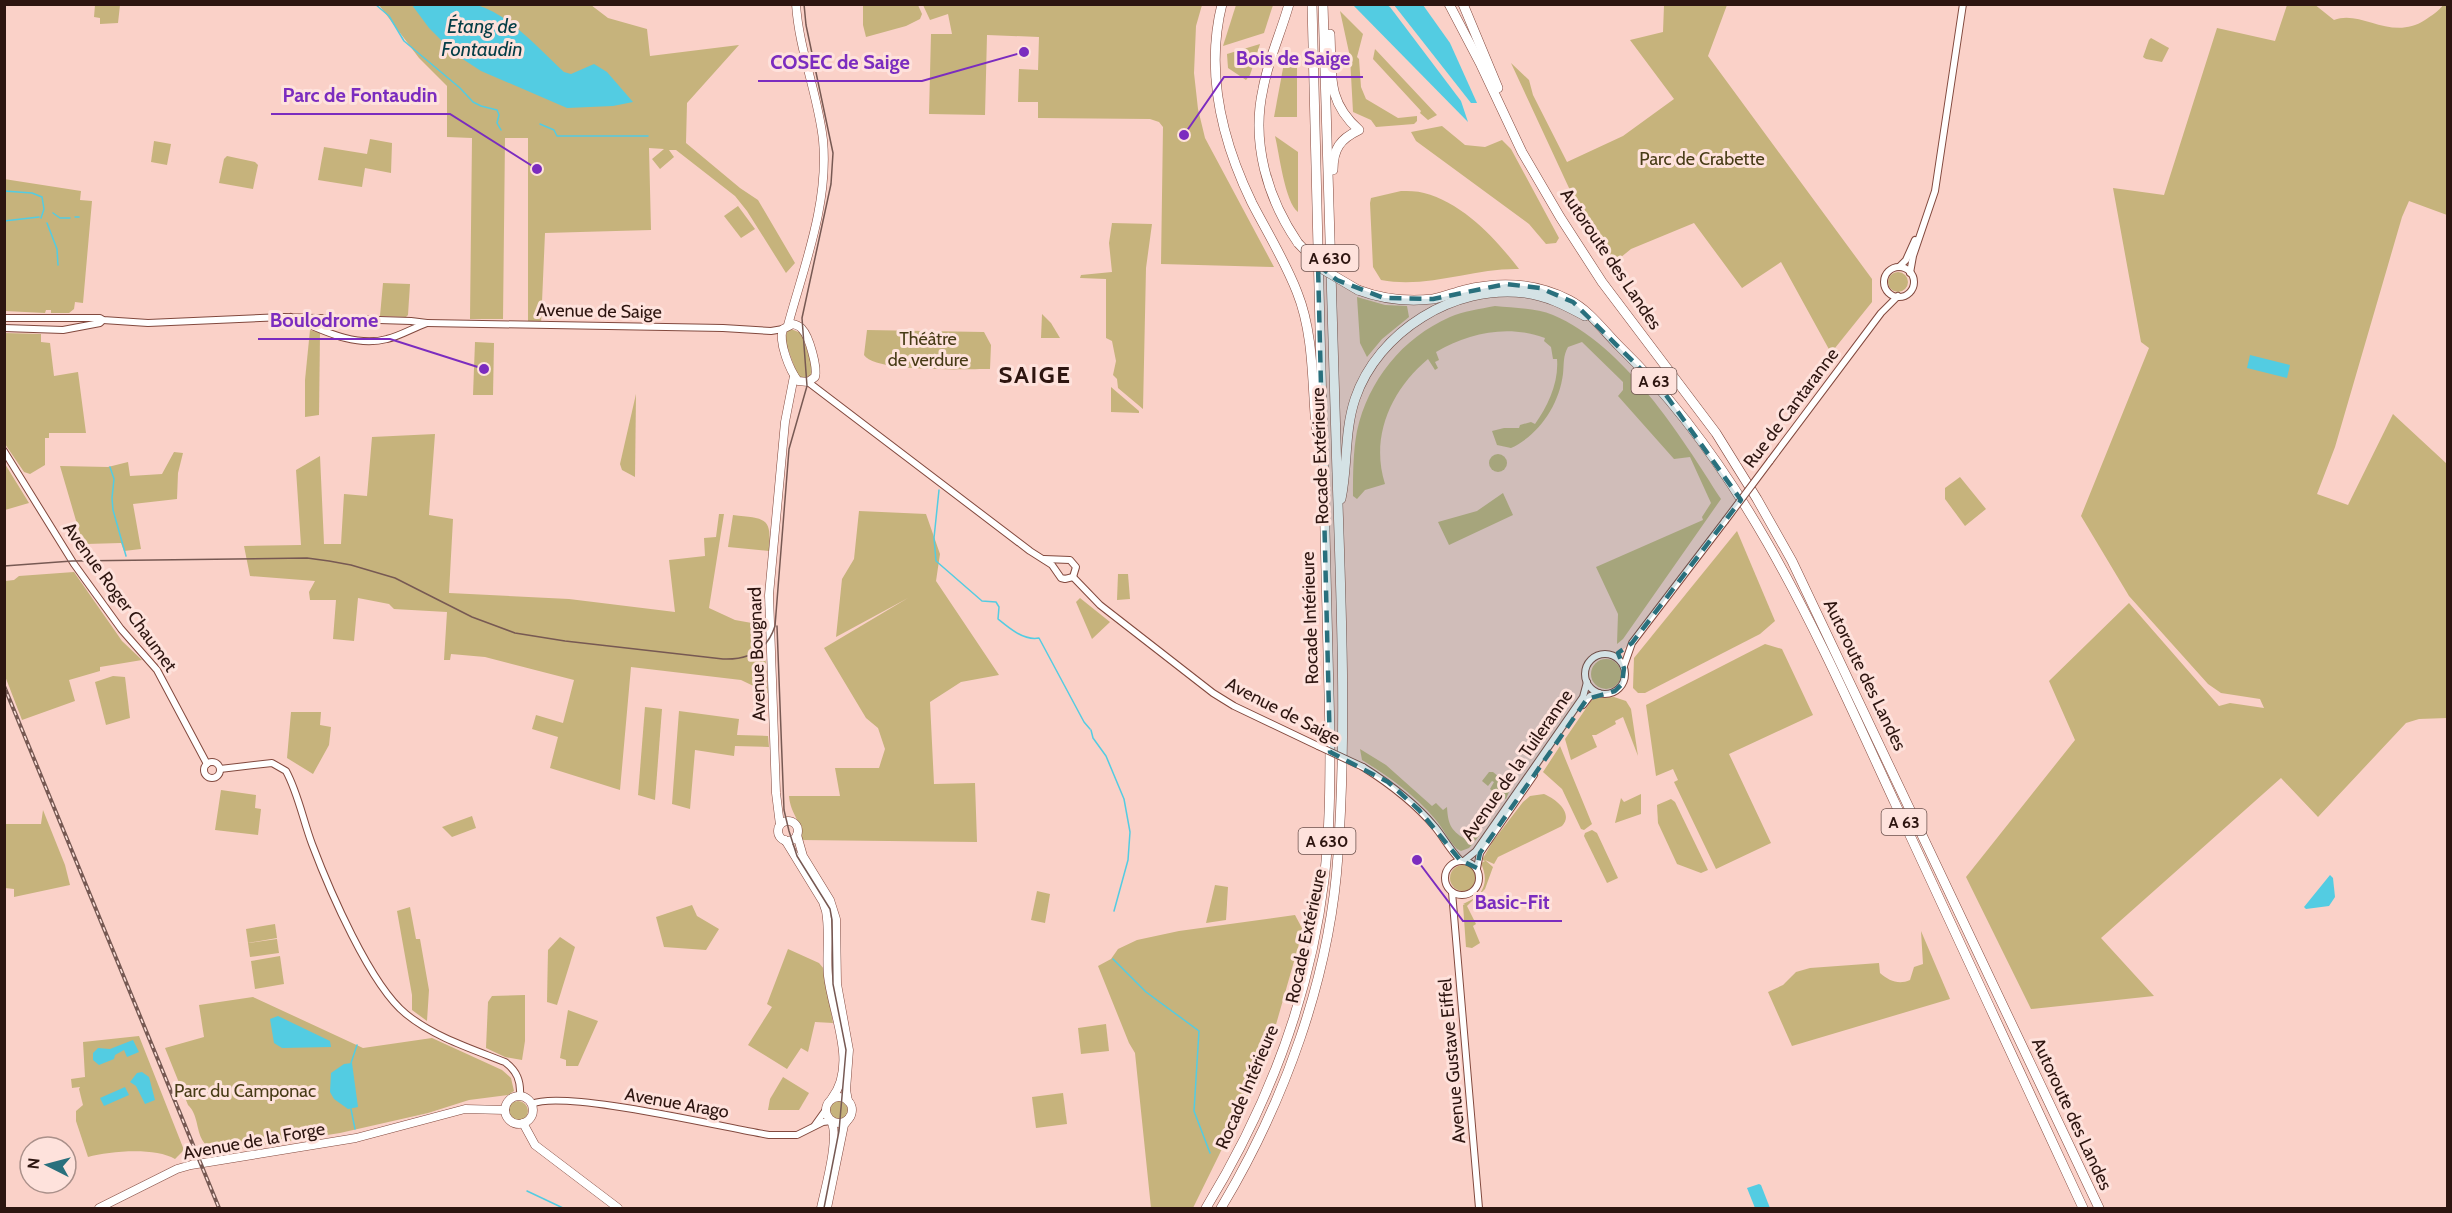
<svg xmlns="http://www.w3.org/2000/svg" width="2452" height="1213" viewBox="0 0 2452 1213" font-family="Cabin,sans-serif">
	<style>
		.green { fill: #c6b37c }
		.water { fill: #53cce2 }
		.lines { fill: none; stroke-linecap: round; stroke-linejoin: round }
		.stream { stroke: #53cce2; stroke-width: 1.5 }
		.minor-casing { stroke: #82493e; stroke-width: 8 }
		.major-casing { stroke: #82493e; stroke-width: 9 }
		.highway-casing { stroke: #82493e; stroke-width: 10 }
		.minor { stroke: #fff; stroke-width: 6 }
		.major { stroke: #fff; stroke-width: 8 }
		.highway { stroke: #fff; stroke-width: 9 }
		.tram { stroke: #775953; stroke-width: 1.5 }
		.rail-casing { stroke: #775953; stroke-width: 4 }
		.rail { stroke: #fee2dc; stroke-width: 1.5; stroke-dasharray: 4.5; stroke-linecap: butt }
		.minor-bridge-casing { stroke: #82493e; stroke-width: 8; stroke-linecap: butt }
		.highway-bridge-casing { stroke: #82493e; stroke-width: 10; stroke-linecap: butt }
		.minor-bridge { stroke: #fff; stroke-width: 6 }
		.highway-bridge { stroke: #fff; stroke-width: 9 }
		.marked { fill: #29707d; fill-opacity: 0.2; stroke: #29707d; stroke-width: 4.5; stroke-dasharray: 12 8; stroke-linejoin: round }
		.labels { text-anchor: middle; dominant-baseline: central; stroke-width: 6; stroke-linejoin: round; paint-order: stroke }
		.shield { fill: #fee2dc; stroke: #6c524d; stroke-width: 1.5 }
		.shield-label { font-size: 16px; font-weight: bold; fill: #2d1510 }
		.park-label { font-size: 18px; fill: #473b16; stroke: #fee2dc }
		.street-label { font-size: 18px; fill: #2d1510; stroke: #fee2dc }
		.water-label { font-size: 20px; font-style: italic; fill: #033d46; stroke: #fee2dc }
		.district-label { font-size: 24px; font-weight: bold; letter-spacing: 1.5px; fill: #2d1510; stroke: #fee2dc }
		.leader { fill: none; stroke: #7b2cbf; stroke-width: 2 }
		.callout-dot { fill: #7b2cbf; stroke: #fee2dc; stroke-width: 2 }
		.callout-label { font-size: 20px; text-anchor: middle; font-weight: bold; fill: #7b2cbf; stroke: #fee2dc; stroke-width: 6; stroke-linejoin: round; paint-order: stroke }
	</style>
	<rect width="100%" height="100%" fill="#fad1c8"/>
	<g class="green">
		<path d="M2314,4L2334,20C2361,9 2391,42 2425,20C2432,15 2438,12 2443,5H2447V215L2409,201L2402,217L2335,447L2317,494L2348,505L2393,414L2447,464V718L2419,719L2406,723L2318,817L2281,778L2101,938L2154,996L2031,1009L1966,877L2075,740L2049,681L2129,603L2219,706L2230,703L2264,708L2260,699L2221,693L2208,684L2129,596L2081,516L2149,348L2141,342L2113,188L2164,195L2217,28L2275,41L2287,5Z"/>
		<polygon points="95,5 120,5 118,23 100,24 100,18 94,17"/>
		<polygon points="379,5 591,5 608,18 647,29 650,56 739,45 687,103 686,143 740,188 758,200 795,263 786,273 747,211 735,196 676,150 669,150 674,157 660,169 652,159 664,149 649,148 651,230 545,233 541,325 528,325 528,138 505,138 503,319 470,319 472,138 447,137 447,86 419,58"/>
		<polygon points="863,5 918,5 922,14 920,19 906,26 866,37 863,25"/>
		<polygon points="923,5 1202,5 1196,26 1194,73 1198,109 1205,138 1274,267 1161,264 1163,127 1159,122 1150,119 1038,118 1038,102 1018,102 1019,69 1038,70 1039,37 987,35 985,115 929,114 931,34 952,34 948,14 930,20"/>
		<polygon points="1236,5 1273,5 1264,33 1223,46"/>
		<polygon points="1664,5 1727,5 1708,56 1872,279 1872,302 1831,353 1781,262 1742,288 1694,223 1631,249 1615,262 1582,216 1511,63 1529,80 1533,95 1567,162 1623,136 1674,99 1630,40 1663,32"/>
		<polygon points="1340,11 1363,34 1357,57 1359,59 1361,87 1366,99 1398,118 1417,116 1417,121 1414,124 1376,127 1371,120 1353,112 1350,57"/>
		<polygon points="2151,38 2169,48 2162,62 2146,59 2143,57 2149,40"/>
		<polygon points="1260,44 1250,75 1246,80 1228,68 1227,54"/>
		<polygon points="1375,49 1437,115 1428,120 1420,113 1421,111 1373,59"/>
		<polygon points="1297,56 1297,117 1274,117 1284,63"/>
		<polygon points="1442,126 1465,145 1485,147 1502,140 1511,149 1559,238 1556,243 1546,244 1529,224 1416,141 1411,132"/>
		<path d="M1275,136L1298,152V212C1285,203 1279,152 1275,136Z"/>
		<polygon points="370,139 392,143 391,173 365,168 362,187 318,180 324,147 367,154"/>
		<polygon points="154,141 171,144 167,165 151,162"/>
		<polygon points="227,156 255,162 258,165 253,189 219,183 224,159"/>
		<polygon points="4,179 81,191 80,200 92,201 83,303 75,302 74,309 69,313 51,313 51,310 46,310 45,313 5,311"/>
		<path d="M1401,191C1408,191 1417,191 1424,193C1463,203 1496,239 1519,269C1472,268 1428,289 1381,280L1373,267L1370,203L1371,198Z"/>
		<polygon points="738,206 755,229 741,238 724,216"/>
		<polygon points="1112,223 1152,224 1146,268 1143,409 1118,388 1117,379 1113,375 1116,361 1112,341 1106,338 1106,279 1080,278 1081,275 1112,272 1109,243"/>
		<circle cx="1898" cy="282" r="10"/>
		<polygon points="383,283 410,284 408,315 406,317 380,316"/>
		<polygon points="1357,297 1385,305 1407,306 1409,317 1382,339 1367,357 1360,343"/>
		<path d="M1495,306C1514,308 1536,308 1553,315C1624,345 1681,436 1721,499L1623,639L1617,644L1618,614L1596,567L1703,520L1702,517L1711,503L1690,457L1674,459L1618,396L1623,390V382L1582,342L1568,347C1563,356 1564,363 1563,374C1559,405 1539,435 1511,448L1497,445L1492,431L1504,428H1519L1520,425L1531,422L1535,424C1548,406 1559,382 1557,359H1553L1551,347L1544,341L1545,338C1508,324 1468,333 1436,352L1439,360L1435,362L1438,368L1435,370L1428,359C1391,390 1370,437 1385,484L1365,490L1357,499L1353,496C1353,475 1353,452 1357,431C1368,381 1402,338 1450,317C1463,311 1480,309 1495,306Z"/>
		<polygon points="1042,314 1051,323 1060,338 1041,338"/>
		<polygon points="791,329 801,333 813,367 812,375 808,378 801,378 797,374 785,341 787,331"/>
		<polygon points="310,330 320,333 319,415 305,417 305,380"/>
		<path d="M867,330L984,332L991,345L990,369C967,369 876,373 864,355Z"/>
		<polygon points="5,333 41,334 41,342 50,343 54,376 78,372 86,433 49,433 49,438 45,438 45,465 30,474 24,472 5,444"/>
		<polygon points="475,342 494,343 493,395 473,395"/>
		<polygon points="1111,387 1139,411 1139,413 1111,412"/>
		<polygon points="636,394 635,477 622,470 620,464"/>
		<polygon points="435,434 429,515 453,519 449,593 569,599 675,612 669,560 705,556 704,538 716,537 719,514 724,514 709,608 735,620 763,625 768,693 741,680 631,667 620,790 550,768 558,737 532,729 536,715 563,723 574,680 485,657 451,654 450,660 444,660 447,612 394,609 389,604 358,598 354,641 333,639 336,600 310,600 309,592 315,581 250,576 244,546 301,545 296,470 320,456 324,544 341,544 344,494 367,496 372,437"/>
		<polygon points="174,452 183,453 178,473 177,499 133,504 141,549 124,551 121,543 86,544 82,541 60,466 108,467 128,462 130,476 162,474"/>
		<circle cx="1498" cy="463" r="9"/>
		<polygon points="5,464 29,503 5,510"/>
		<polygon points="1960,477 1986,509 1965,526 1945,499 1945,488"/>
		<polygon points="1503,493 1513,515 1449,545 1438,522 1477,511"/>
		<path d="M859,511L926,514L940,554L936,581L999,675L961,682L930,702L934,784L975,783L977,842L800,840C802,818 791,817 789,796H840L835,768H879L885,749L878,728L866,718L824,648L908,598L836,637L842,579L854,559Z"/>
		<path d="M733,515C765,519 772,516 769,551L728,547Z"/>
		<polygon points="1737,531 1775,621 1760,634 1645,693 1638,693 1633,688 1634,658"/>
		<polygon points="74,572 122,641 142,660 100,667 100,671 69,680 75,701 22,720 5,676 5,581 14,580 19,576"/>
		<polygon points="1118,574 1128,574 1130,599 1117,600"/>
		<polygon points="1080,598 1110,622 1092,639 1076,602"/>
		<polygon points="1765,644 1782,649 1813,715 1729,754 1771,843 1716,869 1674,782 1678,780 1673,769 1656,776 1646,705"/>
		<circle cx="1606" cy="674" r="15"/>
		<polygon points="113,676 125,677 130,718 106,725 95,682"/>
		<polygon points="1595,698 1614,697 1626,701 1631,709 1638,756 1623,717 1615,721 1616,724 1596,735 1592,735 1597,747 1571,760 1565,739 1591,701"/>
		<polygon points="645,707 662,709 655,800 638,795"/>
		<polygon points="679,711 739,719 737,735 768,736 769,747 735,746 734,756 695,750 690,809 672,804"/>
		<polygon points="291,712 321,712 320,725 331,727 329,745 313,774 287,758"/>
		<polygon points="1560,746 1592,824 1584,830 1581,829 1562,789 1543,772"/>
		<path d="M1360,749L1386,765L1432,806L1436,803L1443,810L1447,807C1448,823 1450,830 1465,839L1467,836L1475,833L1479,836L1469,848L1461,851L1457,849C1448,840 1443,828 1435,819C1415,795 1388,776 1362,760Z"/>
		<polygon points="1489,772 1493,772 1511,787 1506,799 1494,795 1487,799 1495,793 1490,789 1494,782 1492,781 1488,786 1482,781"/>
		<polygon points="221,790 256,795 255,808 261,809 258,835 215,830"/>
		<path d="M1544,794C1556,799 1574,813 1562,826L1498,857L1494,864L1485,860L1493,867L1485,889L1479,895C1487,884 1486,875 1481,863L1485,861L1482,860L1493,841L1523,802L1530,796Z"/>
		<polygon points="1641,794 1641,814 1615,823 1621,798 1624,802"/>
		<polygon points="1671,799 1675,802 1708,870 1701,873 1677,864 1658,823 1657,805"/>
		<polygon points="43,810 65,865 70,885 14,897 14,889 5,888 5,824 41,824"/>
		<polygon points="472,816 476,828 452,837 442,827"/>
		<polygon points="1592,830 1597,833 1618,878 1607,883 1584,836 1585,833"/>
		<circle cx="1463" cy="878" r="13"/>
		<polygon points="1215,885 1228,887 1226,920 1206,923"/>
		<polygon points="1037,891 1050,894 1045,923 1031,920"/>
		<polygon points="1475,898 1467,906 1476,924 1473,926 1480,943 1472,948 1466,947 1463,905 1465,905 1463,904"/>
		<polygon points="692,905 697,916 719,929 706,950 664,947 656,917"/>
		<polygon points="410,907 416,939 420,939 429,990 427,1021 412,1010 412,995 397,911"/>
		<polygon points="1295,915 1303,930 1275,1028 1245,1102 1193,1208 1151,1208 1135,1053 1129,1043 1098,966 1111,959 1118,949 1137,940 1179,931"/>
		<polygon points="275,924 277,938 248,943 246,929"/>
		<path d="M1921,931L1950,999L1792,1046L1768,992L1783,985L1796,972L1810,968L1879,963L1880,973C1889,981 1899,985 1910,980L1914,967L1923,964Z"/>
		<polygon points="560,937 575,947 557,1005 547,1002 548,950"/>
		<polygon points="277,939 279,953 250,957 248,943"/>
		<polygon points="788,949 819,963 824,969 833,1023 815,1022 808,1052 801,1048 787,1069 748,1045 772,1007 767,1004"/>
		<polygon points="280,956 284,984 255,989 251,961"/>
		<polygon points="525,995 525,1041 522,1060 505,1057 486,1048 488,1002 492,996"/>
		<path d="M253,997L363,1048L432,1038L502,1070L511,1078L514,1091L508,1095L469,1100L428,1113L340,1133L226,1151C190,1150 204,1120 188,1105L165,1048L204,1037L199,1005Z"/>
		<polygon points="568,1010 598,1021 578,1066 566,1066 566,1060 560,1058"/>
		<polygon points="1106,1024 1109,1051 1081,1054 1078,1028"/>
		<path d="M139,1036L184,1150L175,1159C155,1147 110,1151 88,1157L76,1121V1111L83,1105L79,1089L80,1087L72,1088L71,1079L85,1077L83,1042Z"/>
		<polygon points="783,1077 809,1093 799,1110 768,1110 770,1099"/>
		<polygon points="1063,1093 1067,1124 1036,1128 1032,1097"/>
		<circle cx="839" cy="1110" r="10"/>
		<circle cx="518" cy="1111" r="10"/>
	</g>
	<g class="water">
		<path d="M412,5C430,4 459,1 476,5C508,13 540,50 564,72L571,74L594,64L607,72L633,102L613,106L567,108L481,71L455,54L429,28Z"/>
		<polygon points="1353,5 1387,5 1390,7 1461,101 1468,122"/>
		<polygon points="1394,5 1423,5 1450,43 1477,103 1471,103"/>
		<polygon points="2250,355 2290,365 2287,378 2247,368"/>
		<polygon points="2330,875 2333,878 2335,897 2329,906 2306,909 2304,907"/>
		<polygon points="278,1016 330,1041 331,1047 282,1048 274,1043 270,1019"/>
		<polygon points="133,1040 139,1052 127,1057 124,1050 115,1055 114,1059 99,1065 93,1060 93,1053 98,1048 110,1049"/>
		<polygon points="352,1063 358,1107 348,1109 334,1099 330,1092 331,1073 344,1064"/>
		<polygon points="142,1072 149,1077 155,1100 145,1104 136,1086 130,1082 137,1073"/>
		<polygon points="125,1087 129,1095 104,1106 100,1098"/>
		<polygon points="1759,1184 1761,1185 1770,1208 1755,1208 1747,1188"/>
	</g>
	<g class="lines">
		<g class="stream">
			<polyline points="375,4 389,16 404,41 460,88 473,102 481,106 497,110 499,115 497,123 501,130"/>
			<polyline points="540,124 554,130 557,136 648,136"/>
			<polyline points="4,191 32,193 42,197 44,209 41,218"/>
			<polyline points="53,213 60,218 70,218"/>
			<polyline points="75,217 79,217"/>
			<polyline points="4,221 39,217"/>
			<polyline points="47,223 57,249 58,265"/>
			<polyline points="110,467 114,479 112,498 113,510 126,556"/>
			<path d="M939,490L934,538L936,561L982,601L996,602L999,607L998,619C1009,628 1024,641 1039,638L1084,722L1090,729"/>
			<polyline points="1091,730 1093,738 1106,756 1124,799 1130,832 1128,860 1114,911"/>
			<polyline points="1113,959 1146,992 1199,1031 1194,1111 1210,1153"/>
			<polyline points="351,1063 357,1045"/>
			<polyline points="351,1109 355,1129"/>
			<polyline points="527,1191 563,1208"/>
		</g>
		<g class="minor-casing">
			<g id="minor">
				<polyline points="1899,267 1906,260 1915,240"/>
				<circle cx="1899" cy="282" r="15"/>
				<polyline points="1910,273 1913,256 1935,191 1963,4"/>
				<path d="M4,318H100L103,320L148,323L284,317L411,321L427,323C413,328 400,336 387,339C354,348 320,329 291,317"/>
				<polyline points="427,323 723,328 771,331 783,329"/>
				<polyline points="4,328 63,330 100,323 103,320"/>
				<polyline points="808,382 1030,551 1052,565 1061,578 1065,579 1073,577"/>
				<polyline points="4,451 74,564 121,629 157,670 207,764"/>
				<polyline points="1770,461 1881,313 1898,296"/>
				<polyline points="1044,559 1070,560 1076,567 1073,577"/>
				<polyline points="1073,577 1100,605 1213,693 1234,706 1318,746"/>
				<circle cx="1605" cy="674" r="20"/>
				<polyline points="1624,666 1632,643 1725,521"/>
				<polyline points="1583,705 1590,696 1599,693"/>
				<circle cx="212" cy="770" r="8"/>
				<path d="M1363,767C1390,784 1414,802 1435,827C1444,838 1450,850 1460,860"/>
				<path d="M220,769L272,763L286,771C298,793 303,820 312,844C329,889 370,985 406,1014C434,1037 472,1049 505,1062C517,1071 521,1081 520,1096"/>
				<polyline points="1465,860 1476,851 1583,697 1587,682"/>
				<circle cx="1462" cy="878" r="17"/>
				<polyline points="1477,868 1480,853 1534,775"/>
				<polyline points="1452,892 1479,1208"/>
				<path d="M532,1104C563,1089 726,1128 769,1135H797L823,1122L831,1121"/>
				<polyline points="815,1125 825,1111"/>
			</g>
		</g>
		<g class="major-casing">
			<g id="major">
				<path d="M793,324C796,325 800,326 802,329C809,336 818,368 815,377L808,382L798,381C790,371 778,342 783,329Z"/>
				<path d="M788,325C804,266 829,203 823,140C818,94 799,51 796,4"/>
				<circle cx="788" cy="831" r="10"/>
				<polyline points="780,825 776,793 769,595 785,422 794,376"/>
				<polyline points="797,835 803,856 830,900 836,919 837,984 849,1050 846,1090 848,1101"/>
				<path d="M785,840L823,902L826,911C830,933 826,954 828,976C832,1013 858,1064 832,1098"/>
				<circle cx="519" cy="1110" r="14"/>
				<circle cx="839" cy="1110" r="13"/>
				<polyline points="523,1123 535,1145 618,1208"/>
				<polyline points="99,1208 177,1169 191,1165 356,1138 465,1109 505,1110"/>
				<path d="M821,1208C825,1189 840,1137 831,1121"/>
				<polyline points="827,1208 844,1125 850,1117"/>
			</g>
		</g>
		<g class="highway-casing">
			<g id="highway">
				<path d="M1222,4C1205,72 1222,141 1252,203C1267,232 1285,261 1297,292C1314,334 1312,383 1316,427"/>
				<path d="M1289,4C1281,33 1268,60 1263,89C1251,142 1267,198 1298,243"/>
				<polyline points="1449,4 1481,65 1522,152 1560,217 1602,282 1716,433 1757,499 1792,561 2099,1208"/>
				<polyline points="1463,4 1498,88"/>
				<path d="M1330,34C1332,74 1326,101 1359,130C1340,139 1333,149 1333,170"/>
				<path d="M1358,290C1382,299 1407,302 1433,299C1443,297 1453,293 1464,290C1500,281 1536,283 1569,300C1589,310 1604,331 1620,347C1749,472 1821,643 1895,803C1958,938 2020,1073 2083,1208"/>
				<path d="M1341,499C1348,466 1344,432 1355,399C1378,331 1455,284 1525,293C1548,296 1566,306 1585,316"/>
				<path d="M1206,1208C1267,1108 1310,997 1324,880C1330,832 1330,783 1330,734L1312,4"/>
				<path d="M1221,1208C1284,1103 1330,978 1338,855C1347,728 1341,599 1337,473C1332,317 1328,161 1323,4"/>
			</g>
		</g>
		<use href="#minor" class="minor"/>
		<use href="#major" class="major"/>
		<use href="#highway" class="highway"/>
		<g class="tram">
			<path d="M4,566L72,561L307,558L329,561L351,565L395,578L472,617L515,633L565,641L723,659C748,660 767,651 775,626L789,449L807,386L802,318L831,184L833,153L806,25L804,4"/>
			<polyline points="777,626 784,810 789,831 797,856 830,909 832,920 833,984 846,1050 839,1131 824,1208"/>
		</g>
		<g class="rail-casing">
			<polyline id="rail" points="4,686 219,1208"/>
		</g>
		<use href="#rail" class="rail"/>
		<g class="minor-bridge-casing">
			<g id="minor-bridge">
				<polyline points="1725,521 1770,461"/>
				<polyline points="1318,746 1363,767"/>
			</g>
		</g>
		<g class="highway-bridge-casing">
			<polyline id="highway-bridge" points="1298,243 1324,270 1358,290"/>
		</g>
		<use href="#minor-bridge" class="minor-bridge"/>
		<use href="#highway-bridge" class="highway-bridge"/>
	</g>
	<path class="marked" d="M1318,265L1337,280L1384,298L1433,299L1506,284L1540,288L1573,302L1663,391L1741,500L1632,643L1618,653L1624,668L1622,684L1615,691L1587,699L1480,853L1477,868L1460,860L1419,810L1388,782L1330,752Z"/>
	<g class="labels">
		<g class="shield">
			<rect x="1301.5" y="245" width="57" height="26" rx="4.5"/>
			<rect x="1631.5" y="368" width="45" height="26" rx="4.5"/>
			<rect x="1881.5" y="809" width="45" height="26" rx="4.5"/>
			<rect x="1298.5" y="828" width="57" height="26" rx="4.5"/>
		</g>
		<g class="shield-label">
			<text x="1330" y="258">A 630</text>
			<text x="1654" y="381">A 63</text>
			<text x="1904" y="822">A 63</text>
			<text x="1327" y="841">A 630</text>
		</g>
		<g class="park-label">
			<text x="1702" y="159">Parc de Crabette</text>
			<text x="928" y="339">Théâtre<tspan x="928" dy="21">de verdure</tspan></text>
			<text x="245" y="1091">Parc du Camponac</text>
		</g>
		<g class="street-label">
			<text transform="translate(1611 259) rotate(56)">Autoroute des Landes</text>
			<text transform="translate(599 311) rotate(1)">Avenue de Saige</text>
			<text transform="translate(1791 408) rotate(-53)">Rue de Cantaranne</text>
			<text transform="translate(1320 456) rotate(-92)">Rocade Extérieure</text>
			<text transform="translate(120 597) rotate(54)">Avenue Roger Chaumet</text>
			<text transform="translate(1310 618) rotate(-92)">Rocade Intérieure</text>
			<text transform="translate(757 654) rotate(-92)">Avenue Bougnard</text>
			<text transform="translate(1865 675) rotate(64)">Autoroute des Landes</text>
			<text transform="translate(1283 711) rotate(27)">Avenue de Saige</text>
			<text transform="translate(1517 765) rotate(-55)">Avenue de la Tuileranne</text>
			<text transform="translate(1306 936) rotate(-78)">Rocade Extérieure</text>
			<text transform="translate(1452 1061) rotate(-95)">Avenue Gustave Eiffel</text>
			<text transform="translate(1247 1087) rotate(-67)">Rocade Intérieure</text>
			<text transform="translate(677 1103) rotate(10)">Avenue Arago</text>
			<text transform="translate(2072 1114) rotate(65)">Autoroute des Landes</text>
			<text transform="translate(254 1141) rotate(-10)">Avenue de la Forge</text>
		</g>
		<g class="water-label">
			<text x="482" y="26">Étang de<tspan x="482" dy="23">Fontaudin</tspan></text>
		</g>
		<g class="district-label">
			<text x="1035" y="374">SAIGE</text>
		</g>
	</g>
	<path class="leader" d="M1184 135L1224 77H1363M1024 52L922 81H758M537 169L450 114H271M484 369L390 339H258M1417 860L1463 921H1562"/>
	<g class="callout-dot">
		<circle cx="1184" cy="135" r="6"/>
		<circle cx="1024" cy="52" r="6"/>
		<circle cx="537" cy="169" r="6"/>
		<circle cx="484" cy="369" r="6"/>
		<circle cx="1417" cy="860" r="6"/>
	</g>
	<g class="callout-label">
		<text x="1293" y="65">Bois de Saige</text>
		<text x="840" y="69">COSEC de Saige</text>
		<text x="360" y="102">Parc de Fontaudin</text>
		<text x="324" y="327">Boulodrome</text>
		<text x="1512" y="909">Basic-Fit</text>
	</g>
	<rect width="2452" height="1213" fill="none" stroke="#2d1510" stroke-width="12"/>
	<g transform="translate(48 1165) rotate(276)"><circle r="28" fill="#fee2dc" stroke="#aa908a" stroke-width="1.5"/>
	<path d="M0-4.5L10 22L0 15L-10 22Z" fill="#29707d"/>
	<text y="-9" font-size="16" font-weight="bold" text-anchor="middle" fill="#2d1510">N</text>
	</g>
</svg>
